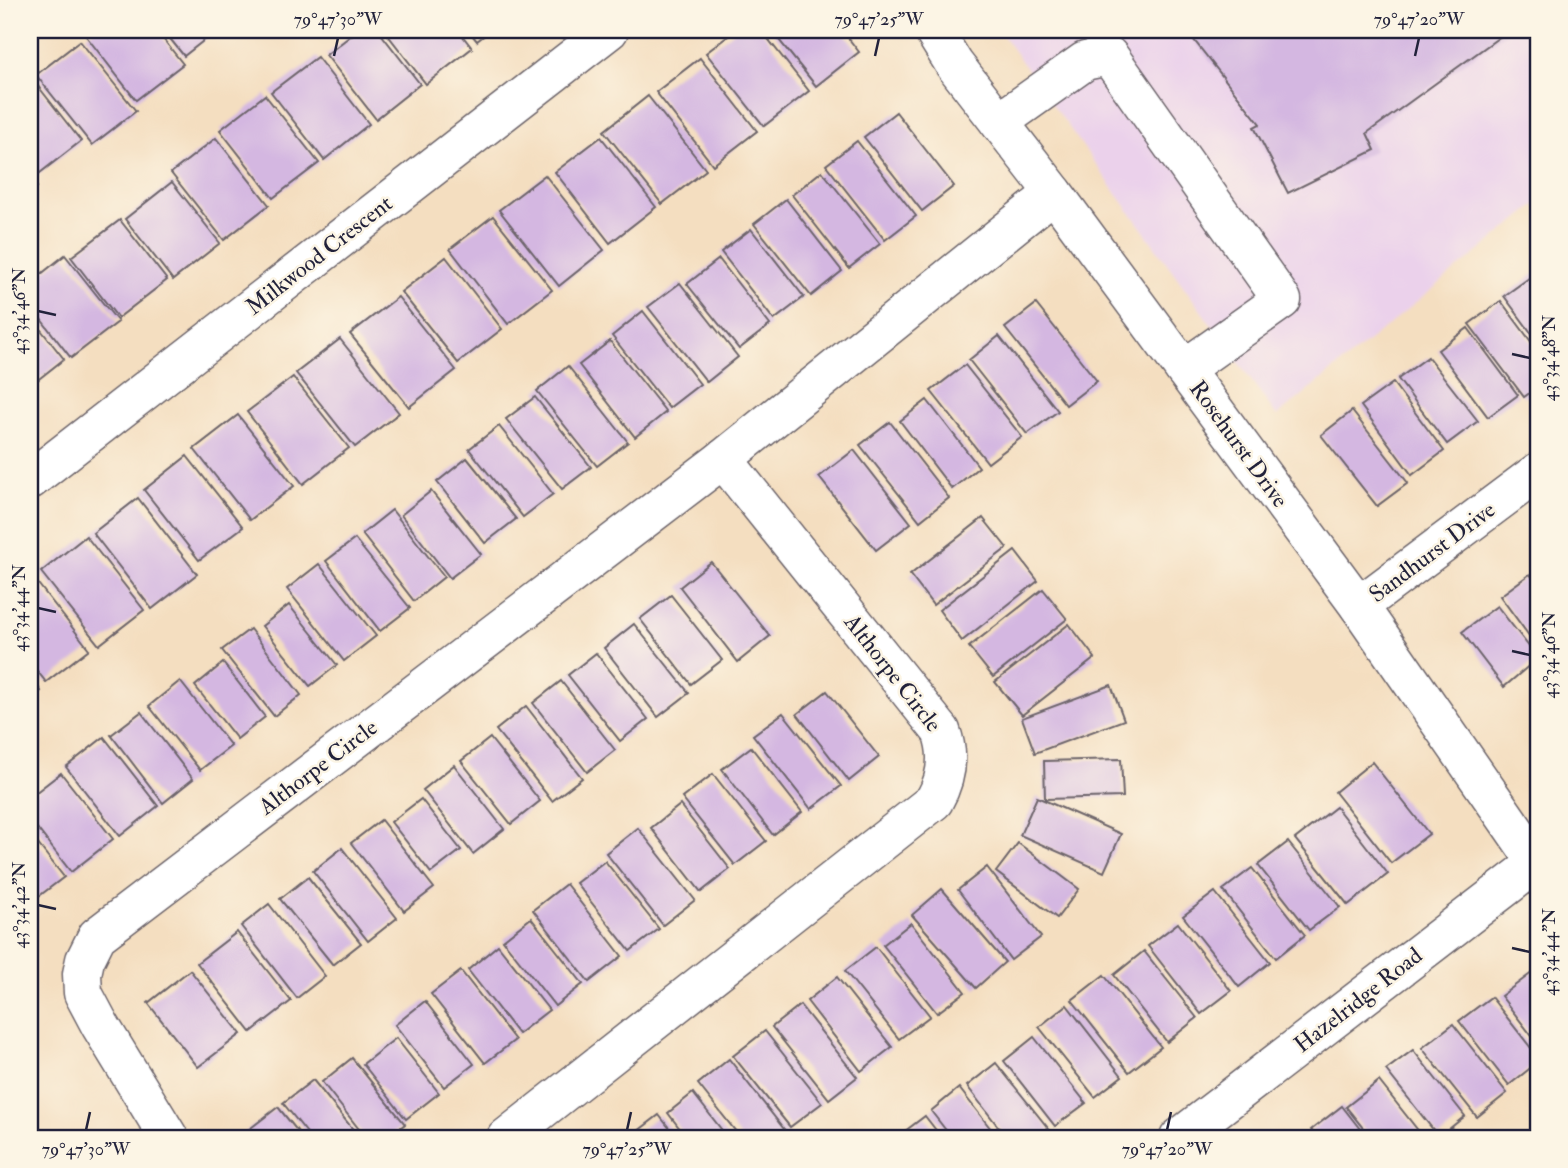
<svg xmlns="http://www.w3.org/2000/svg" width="1568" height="1168" viewBox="0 0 1568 1168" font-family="'IM FELL Double Pica',serif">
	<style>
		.built { fill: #ebd1eb }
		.building { fill: #d4b7e1 }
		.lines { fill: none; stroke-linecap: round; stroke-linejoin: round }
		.minor-casing { stroke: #6c646a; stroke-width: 41 }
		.minor { stroke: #fff; stroke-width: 38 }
		.ticks { fill: none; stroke: #22223b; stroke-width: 2.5 }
		.labels { text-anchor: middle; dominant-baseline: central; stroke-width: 5; stroke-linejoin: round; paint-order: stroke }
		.street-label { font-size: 23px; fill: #22223b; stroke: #fcf5e5 }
		.neatline { fill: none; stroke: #22223b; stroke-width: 2.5 }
		.ticks-label { font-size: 18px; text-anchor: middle; fill: #22223b }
	</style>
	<rect width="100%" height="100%" fill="#fcf5e5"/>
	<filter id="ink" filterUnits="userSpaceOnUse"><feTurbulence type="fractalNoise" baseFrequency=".0143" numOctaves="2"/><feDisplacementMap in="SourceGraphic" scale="14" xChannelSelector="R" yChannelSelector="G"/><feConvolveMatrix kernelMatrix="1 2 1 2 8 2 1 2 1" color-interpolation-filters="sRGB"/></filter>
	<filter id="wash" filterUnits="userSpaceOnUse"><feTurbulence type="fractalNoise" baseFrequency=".00686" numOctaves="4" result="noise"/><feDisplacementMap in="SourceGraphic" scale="28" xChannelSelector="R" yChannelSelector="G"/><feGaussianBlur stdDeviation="1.57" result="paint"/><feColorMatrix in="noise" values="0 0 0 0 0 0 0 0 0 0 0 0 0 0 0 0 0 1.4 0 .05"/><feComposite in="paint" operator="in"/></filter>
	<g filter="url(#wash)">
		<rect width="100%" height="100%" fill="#f4dec0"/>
		<polygon class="built" points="999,30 1538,30 1538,203 1277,416"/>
		<g id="blocks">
			<g class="building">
				<polygon points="94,30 156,30 183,64 136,100 86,36"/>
				<polygon points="163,30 217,30 184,56"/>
				<polygon points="358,30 378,30 420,84 376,119 326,55"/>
				<polygon points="384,30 458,30 472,48 426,84"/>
				<polygon points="468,30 491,30 477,41"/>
				<polygon points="736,30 761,30 809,91 764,126 706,53"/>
				<polygon points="771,30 842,30 859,52 816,86"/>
				<polygon points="1186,30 1509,30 1367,133 1375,150 1288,193 1254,127 1260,124"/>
				<polygon points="80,41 136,111 92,145 36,75"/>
				<polygon points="317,57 369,124 324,160 271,92"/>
				<polygon points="700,58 757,131 713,165 656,92"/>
				<polygon points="34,81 81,141 36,176 30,168 30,84"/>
				<polygon points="265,95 319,163 273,198 220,130"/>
				<polygon points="648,96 706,170 662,204 604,131"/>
				<polygon points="896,112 954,186 922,211 864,137"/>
				<polygon points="601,137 656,207 610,243 555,172"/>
				<polygon points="216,138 269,205 224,240 171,173"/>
				<polygon points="857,141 916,216 885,240 826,165"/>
				<polygon points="822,171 880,244 849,268 792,195"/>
				<polygon points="545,175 604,250 559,286 499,210"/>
				<polygon points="30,178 37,187 30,192"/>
				<polygon points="172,182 220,243 173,280 125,219"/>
				<polygon points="786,199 842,271 811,296 754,224"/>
				<polygon points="493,216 552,290 508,324 450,249"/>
				<polygon points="120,220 167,280 118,318 71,257"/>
				<polygon points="751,229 804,297 774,320 721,252"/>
				<polygon points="65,255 118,322 71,358 30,305 30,283"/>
				<polygon points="446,257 502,329 458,363 401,292"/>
				<polygon points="719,259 770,325 739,349 687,284"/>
				<polygon points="1536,273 1538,276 1538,342 1504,296"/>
				<polygon points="680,283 738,357 707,382 648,307"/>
				<polygon points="398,297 456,370 409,407 350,334"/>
				<polygon points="1501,301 1538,351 1538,387 1524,397 1469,324"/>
				<polygon points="1036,304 1097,381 1066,405 1005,328"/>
				<polygon points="643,311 700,384 669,408 612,336"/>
				<polygon points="30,316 64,359 30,386"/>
				<polygon points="1468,328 1518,395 1488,417 1438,350"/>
				<polygon points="999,336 1058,411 1027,434 969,360"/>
				<polygon points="340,339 399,413 355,447 296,373"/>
				<polygon points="610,341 666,412 635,437 579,365"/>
				<polygon points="1428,357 1478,421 1447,444 1398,379"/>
				<polygon points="965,365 1022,437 988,463 931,391"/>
				<polygon points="568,366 628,442 597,466 537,391"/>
				<polygon points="293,377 349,448 303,484 247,412"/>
				<polygon points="1393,383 1444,451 1412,475 1361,406"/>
				<polygon points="535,397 591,467 562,489 506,419"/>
				<polygon points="927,400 979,467 952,489 900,421"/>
				<polygon points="1352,411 1408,483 1377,506 1321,435"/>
				<polygon points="238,415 294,486 250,520 194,449"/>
				<polygon points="890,422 949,498 920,521 860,445"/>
				<polygon points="499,426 553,494 523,517 469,449"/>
				<polygon points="854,450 911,523 876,550 819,477"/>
				<polygon points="187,456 243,527 199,560 144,490"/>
				<polygon points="467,458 516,519 485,543 437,482"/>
				<polygon points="431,491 481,554 450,578 401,515"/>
				<polygon points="138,498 197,574 152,609 93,533"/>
				<polygon points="392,510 444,577 414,601 362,534"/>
				<polygon points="983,518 1007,548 933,605 910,575"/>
				<polygon points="86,536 144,610 99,645 41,572"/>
				<polygon points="355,539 410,608 380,631 326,561"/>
				<polygon points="1015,551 1038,581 962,641 939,610"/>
				<polygon points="711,562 770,636 738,662 680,587"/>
				<polygon points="319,564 376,636 344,661 287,589"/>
				<polygon points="1530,574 1538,585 1538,648 1500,596"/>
				<polygon points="32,576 89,649 46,682 30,662 30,578"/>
				<polygon points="1043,589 1067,619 993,677 969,647"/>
				<polygon points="671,595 722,660 691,684 640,619"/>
				<polygon points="289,605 337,665 310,686 262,626"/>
				<polygon points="1497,606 1538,658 1504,687 1462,632"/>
				<polygon points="634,624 689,693 658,717 604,648"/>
				<polygon points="1069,624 1095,658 1022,715 995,682"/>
				<polygon points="250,629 301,695 274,716 222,650"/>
				<polygon points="596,653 648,719 620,741 568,675"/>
				<polygon points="223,663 265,717 237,739 195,686"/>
				<polygon points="30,677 41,691 30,700"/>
				<polygon points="180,681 231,746 200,770 149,706"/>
				<polygon points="561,681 615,750 587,772 533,703"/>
				<polygon points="1111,685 1124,720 1035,753 1022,718"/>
				<polygon points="827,691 879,757 849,781 797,714"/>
				<polygon points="526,706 582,778 552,801 496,730"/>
				<polygon points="141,712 193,779 163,803 111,735"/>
				<polygon points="783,713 841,786 811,809 753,735"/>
				<polygon points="104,737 158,806 120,836 66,767"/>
				<polygon points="490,738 540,801 511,824 461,761"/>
				<polygon points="751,747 802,812 773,835 722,769"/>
				<polygon points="1121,759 1123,797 1045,799 1044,761"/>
				<polygon points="1372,762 1429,834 1391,863 1335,792"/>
				<polygon points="454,765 504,829 473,854 423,790"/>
				<polygon points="61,773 113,839 71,872 30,819 30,797"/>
				<polygon points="713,774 766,841 735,865 682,798"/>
				<polygon points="1037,797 1121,834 1104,872 1020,835"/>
				<polygon points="421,799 461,850 431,873 391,822"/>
				<polygon points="680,805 730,869 701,892 651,828"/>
				<polygon points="1336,807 1388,874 1348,905 1295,839"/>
				<polygon points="381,820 434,888 404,911 351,843"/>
				<polygon points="638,828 695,900 663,925 606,853"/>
				<polygon points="30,834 64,877 30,903"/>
				<polygon points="1288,842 1340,907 1309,930 1258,865"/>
				<polygon points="1018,843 1079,889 1057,918 996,872"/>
				<polygon points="342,848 397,918 368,941 313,871"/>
				<polygon points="605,861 659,929 630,951 576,883"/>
				<polygon points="987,867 1041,937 1011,960 958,890"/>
				<polygon points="1252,868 1305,935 1276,958 1223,890"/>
				<polygon points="308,877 361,943 333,965 280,899"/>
				<polygon points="566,884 622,956 589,982 533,910"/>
				<polygon points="942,889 1005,962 976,988 912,915"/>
				<polygon points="1215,892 1270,962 1239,987 1183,916"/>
				<polygon points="269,904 325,976 297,998 241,926"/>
				<polygon points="531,918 583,984 555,1006 503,940"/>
				<polygon points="911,923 965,992 937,1013 883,945"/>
				<polygon points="1178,923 1231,991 1201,1014 1148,946"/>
				<polygon points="237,932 291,1001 251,1032 197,963"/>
				<polygon points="498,945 549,1010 518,1034 468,970"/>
				<polygon points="876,947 930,1016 899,1039 845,971"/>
				<polygon points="1144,951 1197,1018 1167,1042 1114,975"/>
				<polygon points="190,970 241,1034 198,1067 148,1003"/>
				<polygon points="461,971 515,1040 485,1063 431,994"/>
				<polygon points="1533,972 1538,978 1538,1044 1501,996"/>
				<polygon points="1104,975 1161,1047 1129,1072 1072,1000"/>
				<polygon points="837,977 892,1047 861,1071 807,1001"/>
				<polygon points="1491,997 1538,1057 1538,1062 1509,1085 1459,1021"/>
				<polygon points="425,1001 474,1064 444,1087 395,1025"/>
				<polygon points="800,1005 857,1077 829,1099 772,1027"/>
				<polygon points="1067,1005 1122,1076 1095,1097 1039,1027"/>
				<polygon points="1453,1024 1507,1093 1477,1117 1422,1048"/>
				<polygon points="765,1031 822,1103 790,1127 733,1056"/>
				<polygon points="1034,1037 1086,1103 1055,1126 1004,1061"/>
				<polygon points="396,1038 439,1093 406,1119 363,1064"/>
				<polygon points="1413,1050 1465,1116 1439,1137 1386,1070"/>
				<polygon points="352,1058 405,1124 387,1138 366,1138 322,1082"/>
				<polygon points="729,1059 787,1133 780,1138 741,1138 698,1084"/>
				<polygon points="996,1063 1052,1133 1045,1138 1007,1138 967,1086"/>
				<polygon points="313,1080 360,1138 311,1138 283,1103"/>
				<polygon points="1379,1081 1424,1138 1371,1138 1346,1107"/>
				<polygon points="959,1088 998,1138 952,1138 931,1111"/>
				<polygon points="693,1093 728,1138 687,1138 668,1113"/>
				<polygon points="1342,1106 1367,1138 1318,1138 1311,1130"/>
				<polygon points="278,1107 303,1138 238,1138"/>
				<polygon points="659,1115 677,1138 629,1138"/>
				<polygon points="925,1116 942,1138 896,1138"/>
			</g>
		</g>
	</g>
	<g filter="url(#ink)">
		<use href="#blocks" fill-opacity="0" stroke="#6c646a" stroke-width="2"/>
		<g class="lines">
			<g class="minor-casing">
				<g id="minor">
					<polyline points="933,30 954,64 1054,193 1359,606 1538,864"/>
					<polyline points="999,122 1085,61 1109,56 1282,300 1184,369"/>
					<polyline points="30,480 609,30"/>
					<polyline points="1359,606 1538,472"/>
					<polyline points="169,1138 100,1025 83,993 82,974 85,960 97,936 723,459 1054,193"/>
					<path d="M506,1138L934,801C947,778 950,755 941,731L723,459"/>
					<polyline points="1179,1138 1537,863"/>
				</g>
			</g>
			<use href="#minor" class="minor"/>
		</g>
	</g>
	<path class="ticks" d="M334,56L338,38M875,56L879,38M1415,56L1419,38M38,311L56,315M1512,354L1530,358M38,608L56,612M1512,651L1530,655M38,905L56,909M1512,948L1530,952M86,1130L90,1112M627,1130L631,1112M1167,1130L1171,1112"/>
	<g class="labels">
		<g class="street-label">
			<text transform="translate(319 255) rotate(-38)">Milkwood Crescent</text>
			<text transform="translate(1239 444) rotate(54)">Rosehurst Drive</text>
			<text transform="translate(1432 552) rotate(-37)">Sandhurst Drive</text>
			<text transform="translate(893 673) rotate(52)">Althorpe Circle</text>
			<text transform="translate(318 767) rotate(-37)">Althorpe Circle</text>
			<text transform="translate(1358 1000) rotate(-38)">Hazelridge Road</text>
		</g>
	</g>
	<rect width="1568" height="1168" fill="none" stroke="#fcf5e5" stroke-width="77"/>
	<rect x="38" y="38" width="1492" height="1092" class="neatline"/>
	<g class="ticks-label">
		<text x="338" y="25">79°47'30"W</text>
		<text x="879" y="25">79°47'25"W</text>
		<text x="1419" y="25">79°47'20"W</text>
		<text transform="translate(19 311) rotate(-90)" y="6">43°34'46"N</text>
		<text transform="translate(1549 358) rotate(-90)" y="6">43°34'48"N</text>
		<text transform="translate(19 608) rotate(-90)" y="6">43°34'44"N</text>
		<text transform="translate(1549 655) rotate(-90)" y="6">43°34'46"N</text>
		<text transform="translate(19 905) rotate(-90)" y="6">43°34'42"N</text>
		<text transform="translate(1549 952) rotate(-90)" y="6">43°34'44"N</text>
		<text x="86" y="1155">79°47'30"W</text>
		<text x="627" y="1155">79°47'25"W</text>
		<text x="1167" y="1155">79°47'20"W</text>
	</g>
</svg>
